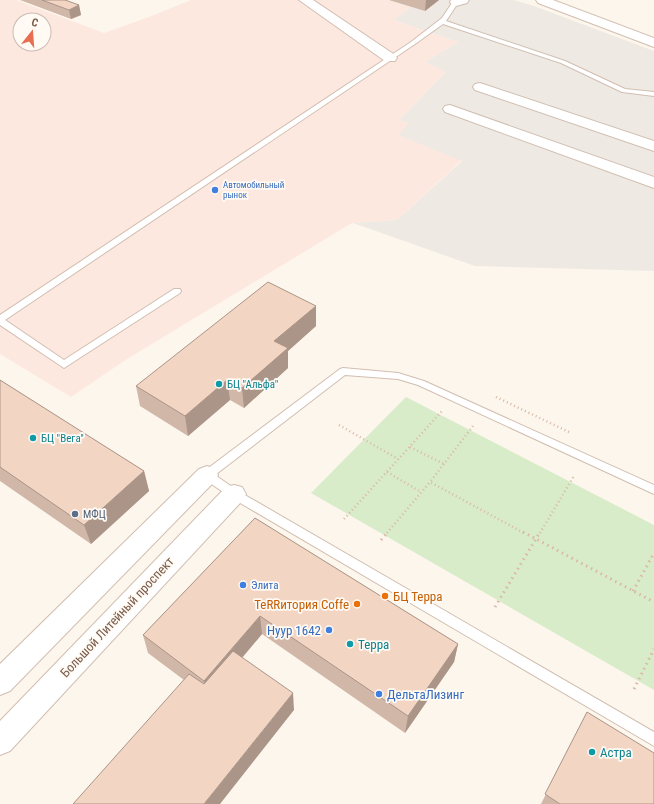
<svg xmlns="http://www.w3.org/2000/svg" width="654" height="804" viewBox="0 0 654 804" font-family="'Roboto Condensed',sans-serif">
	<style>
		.commercial { fill: #fde8e0; fill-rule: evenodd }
		.industrial { fill: #efe9e4 }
		.green { fill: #d8ecc9 }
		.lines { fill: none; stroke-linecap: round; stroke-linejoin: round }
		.service-casing { stroke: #d1beb0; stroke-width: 2 }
		.minor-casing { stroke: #d1beb0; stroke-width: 2 }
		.path-far1 { stroke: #d9b8a5; stroke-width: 2.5; stroke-dasharray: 1 3; stroke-linecap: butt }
		.path { stroke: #d9b8a5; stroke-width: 3; stroke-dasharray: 1.5 4; stroke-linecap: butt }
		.service { fill: #fff; fill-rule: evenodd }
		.minor { fill: #fff; fill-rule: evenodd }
		.wall { fill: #d1b7a8 }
		.shaded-wall { fill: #aa9588 }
		.building { fill: #f3d5c3; stroke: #aa9588 }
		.shop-dot { fill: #3f7fe0; stroke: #fffaf3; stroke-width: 1.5 }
		.culture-dot { fill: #0f9aa8; stroke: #fffaf3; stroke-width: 1.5 }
		.service-dot { fill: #5c6f8a; stroke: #fffaf3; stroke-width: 1.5 }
		.food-dot { fill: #e8710a; stroke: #fffaf3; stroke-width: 1.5 }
		.labels { text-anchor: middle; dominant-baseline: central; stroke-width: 3.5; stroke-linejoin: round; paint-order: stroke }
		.far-shop-label { font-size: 9px; fill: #366cbe; stroke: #fffaf3; text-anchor: start }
		.culture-label { font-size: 11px; fill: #0d838f; stroke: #fffaf3; text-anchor: start }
		.service-label { font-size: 11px; fill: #4e5e75; stroke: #fffaf3; text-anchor: start }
		.shop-label { font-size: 11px; fill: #366cbe; stroke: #fffaf3; text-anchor: start }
		.near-food-label { font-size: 13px; fill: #c56008; stroke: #fffaf3; text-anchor: start }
		.near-street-label { font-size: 13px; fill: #7a5c4d; stroke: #fffaf3 }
		.near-shop-label { font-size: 13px; fill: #366cbe; stroke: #fffaf3; text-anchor: end }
		.near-culture-label { font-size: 13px; fill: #0d838f; stroke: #fffaf3; text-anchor: start }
	</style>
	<rect width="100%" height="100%" fill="#fdf6ec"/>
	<path class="commercial" d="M0,0H16L104,33L149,17L191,0H388L411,7L394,20L458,42L425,62L447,71L399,120L409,123L462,160L397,220L352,223L127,359L71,397L0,354ZM20,20H44V44H20Z"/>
	<polygon class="industrial" points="388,0 514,0 534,6 654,51 654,271 475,266 353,223 397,220 462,161 398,135 409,123 399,120 446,72 425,62 458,42 394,20 411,7"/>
	<polygon class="green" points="406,397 654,525 654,690 311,493"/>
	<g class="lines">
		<g class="service-casing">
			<g id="service">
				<polygon points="454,0 460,0 446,21 565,61 625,89 654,92 654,96 622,92 561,63 443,24 415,44 5,320 64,360 174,289 180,289 181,291 180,293 64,368 0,325 0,315 411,42 442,18"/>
				<polygon points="343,368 398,373 424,381 654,485 654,494 418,385 398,379 345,375 215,475 238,491 654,732 654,746 230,497 203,478 202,475 203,472 340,369"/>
			</g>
		</g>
		<g class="minor-casing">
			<g id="minor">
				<polygon points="299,0 313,0 395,55 397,58 395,61 385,61"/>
				<polygon points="451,0 469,0 467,3 456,6 452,5 450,2"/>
				<polygon points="536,0 553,0 654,38 654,47 538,3"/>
				<polygon points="480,83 654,141 654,151 475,90 473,87 475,84"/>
				<polygon points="450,105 654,177 654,188 445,112 443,109 445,106"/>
				<polygon points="207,466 215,469 218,475 215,481 10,691 0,695 0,664 199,469"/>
				<polygon points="234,485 242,487 246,494 242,501 10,751 0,755 0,721 226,487"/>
			</g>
		</g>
		<g class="path-far1">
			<polyline points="496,397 571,433"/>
			<polyline points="339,425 398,459"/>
			<polyline points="473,426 430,482 524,533"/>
			<polyline points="410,447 444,464"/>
			<polyline points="387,472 421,492"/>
			<polyline points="344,519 442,411"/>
			<polyline points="387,533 430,482"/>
			<polyline points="540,533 574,476"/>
		</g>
		<g class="path">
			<polyline points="523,532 654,602"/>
			<polyline points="381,540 388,532"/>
			<polyline points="633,591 654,553"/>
			<polyline points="495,607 540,532"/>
			<polyline points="634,689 654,649"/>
		</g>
		<use href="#service" class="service"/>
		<use href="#minor" class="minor"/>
	</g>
	<g class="wall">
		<polygon points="20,0 65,0 79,5 81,15 71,19"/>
		<polygon points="389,0 439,0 425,11"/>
		<polygon points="316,306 316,326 288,351 288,368 244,408 230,400 188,436 140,406 136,386"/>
		<polygon points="0,380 144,471 149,491 91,544 0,481"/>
		<polygon points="255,518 458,644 454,662 405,733 262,634 242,658 294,710 184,680 148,653 143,635"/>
		<polygon points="587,712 654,804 541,804"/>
	</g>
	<g class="shaded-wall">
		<polygon points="426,0 439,0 425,11"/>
		<polygon points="79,5 81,15 71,19 69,10"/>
		<polygon points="316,306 316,326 288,351 288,368 244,408 242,388 274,341"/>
		<polygon points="227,380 230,400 188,436 185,416"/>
		<polygon points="144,471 149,491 91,544 84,525"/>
		<polygon points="260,616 262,634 208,698 204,681"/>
		<polygon points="458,644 454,662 405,733 408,716"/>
		<polygon points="293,693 294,710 220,804 204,804"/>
	</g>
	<g class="building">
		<polygon points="42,0 65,0 79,5 69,10"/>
		<polygon points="268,282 316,306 274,341 288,348 242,388 227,380 185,416 136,386"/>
		<polygon points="0,380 144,471 84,525 0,467"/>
		<polygon points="255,518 458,644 408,716 260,616 204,681 143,635"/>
		<polygon points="233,651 293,693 204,804 73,804 189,674 204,684"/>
		<polygon points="587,712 654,753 654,804 560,804 545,794"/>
	</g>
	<g class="shop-dot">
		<circle cx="215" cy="190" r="4"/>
		<circle cx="243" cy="585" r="4"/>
		<circle cx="329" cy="630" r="4"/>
		<circle cx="379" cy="694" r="4"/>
	</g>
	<g class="culture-dot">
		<circle cx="219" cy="384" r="4"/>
		<circle cx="33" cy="438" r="4"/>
		<circle cx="350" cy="644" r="4"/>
		<circle cx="592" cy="752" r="4"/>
	</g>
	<circle class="service-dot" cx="75" cy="514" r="4"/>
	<g class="food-dot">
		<circle cx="385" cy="596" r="4"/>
		<circle cx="357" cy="604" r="4"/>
	</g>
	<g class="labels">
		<g class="far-shop-label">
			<text x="223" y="185">Автомобильный<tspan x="223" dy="10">рынок</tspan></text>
		</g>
		<g class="culture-label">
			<text x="227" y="384">БЦ "Альфа"</text>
			<text x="41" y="438">БЦ "Вега"</text>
		</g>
		<g class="service-label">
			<text x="83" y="514">МФЦ</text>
		</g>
		<g class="shop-label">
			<text x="251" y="585">Элита</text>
		</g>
		<g class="near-food-label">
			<text x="393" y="596">БЦ Терра</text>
			<text x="349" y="604" text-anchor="end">ТеRRитория Coffe</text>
		</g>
		<g class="near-street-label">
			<text transform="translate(117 617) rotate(-47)">Большой Литейный проспект</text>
		</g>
		<g class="near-shop-label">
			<text x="321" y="630">Нуур 1642</text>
			<text x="387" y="694" text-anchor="start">ДельтаЛизинг</text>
		</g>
		<g class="near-culture-label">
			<text x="358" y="644">Терра</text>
			<text x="600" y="752">Астра</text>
		</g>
	</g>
	<g transform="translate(32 32) rotate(17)"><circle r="19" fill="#fffaf3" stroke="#cabbb1"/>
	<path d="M0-3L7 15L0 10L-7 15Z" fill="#e76f51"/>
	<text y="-6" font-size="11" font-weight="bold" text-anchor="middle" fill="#7a5c4d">С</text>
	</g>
</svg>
